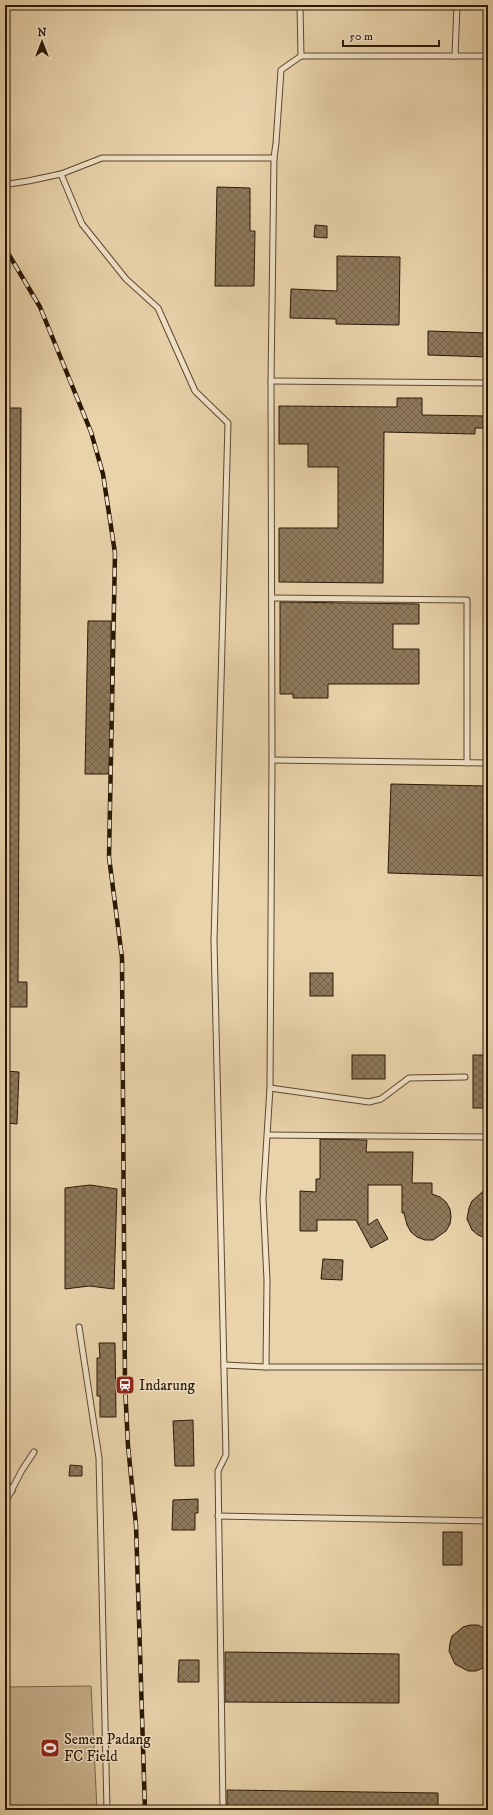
<svg xmlns="http://www.w3.org/2000/svg" width="493" height="1815" viewBox="0 0 493 1815" font-family="'IM FELL DW Pica',serif">
	<style>
		.grass { fill: #c9b38f; stroke: #7a664a }
		.building { fill: url(#building-cross-hatch); stroke: #2a1805 }
		.lines { fill: none; stroke-linecap: round; stroke-linejoin: round }
		.lane-casing { stroke: #5a472e; stroke-width: 7 }
		.lane { stroke: #f1e2c8; stroke-width: 5 }
		.rail-casing { stroke: #2a1805; stroke-width: 4.5 }
		.rail { stroke: #f1e2c8; stroke-width: 3; stroke-dasharray: 9; stroke-linecap: butt }
		.labels { text-anchor: middle; dominant-baseline: central; stroke-width: 3; stroke-linejoin: round; paint-order: stroke }
		.poi-label { font-size: 15px; fill: #2a1805; stroke: #f1e2c8; text-anchor: start }
	</style>
	<defs>
		<pattern id="building-cross-hatch" width="8" height="8" patternUnits="userSpaceOnUse"><rect width="8" height="8" fill="#8d795b"/><path d="M0 0l8 8M0 8l8-8" fill="none" stroke="#736249"/></pattern>
	</defs>
	<rect width="100%" height="100%" fill="#e9d3ab"/>
	<filter id="stains"><feTurbulence type="fractalNoise" baseFrequency=".005" numOctaves="4"/><feColorMatrix values="0 0 0 0 .2 0 0 0 0 .09 0 0 0 0 .02 0 0 0 .5 -.17"/></filter>
	<radialGradient id="worn" r=".72"><stop offset=".6" stop-color="#630" stop-opacity="0"/><stop offset="1" stop-color="#630" stop-opacity=".3"/></radialGradient>
	<polygon class="grass" points="91,1686 97,1810 5,1810 5,1687"/>
	<g class="building">
		<polygon points="217,187 250,188 250,231 255,231 254,286 215,286"/>
		<polygon points="315,225 327,226 327,238 314,237"/>
		<polygon points="337,256 400,257 399,325 336,324 336,319 290,318 291,289 337,291"/>
		<polygon points="428,331 488,333 488,357 428,355"/>
		<polygon points="397,398 422,398 422,415 488,416 488,428 475,428 475,434 384,432 383,583 279,582 279,528 338,528 338,467 308,467 308,444 279,444 279,406 397,407"/>
		<polygon points="5,408 21,408 18,982 27,982 27,1007 6,1007"/>
		<polygon points="280,602 419,604 419,624 393,624 393,649 419,649 419,684 328,684 328,698 293,698 293,694 280,694"/>
		<polygon points="88,621 111,621 110,774 85,774"/>
		<polygon points="391,784 488,786 488,876 388,873"/>
		<rect x="310" y="973" width="23" height="23"/>
		<rect x="352" y="1055" width="33" height="24"/>
		<rect x="473" y="1055" width="15" height="53"/>
		<polygon points="5,1071 19,1072 17,1124 5,1123"/>
		<polygon points="320,1139 367,1140 366,1152 413,1152 412,1183 432,1183 432,1194 440,1197 446,1202 450,1209 451,1217 450,1224 446,1231 433,1240 425,1240 417,1237 411,1232 407,1225 404,1213 402,1213 402,1185 368,1185 368,1225 377,1219 388,1239 371,1248 356,1220 317,1220 317,1231 300,1231 300,1191 316,1192 316,1179 320,1179"/>
		<polygon points="90,1185 117,1189 114,1289 89,1286 65,1289 65,1188"/>
		<polygon points="488,1187 488,1239 478,1235 472,1230 467,1219 469,1208 472,1201"/>
		<polygon points="323,1259 343,1260 342,1280 321,1279"/>
		<polygon points="99,1343 115,1343 116,1417 100,1417 100,1396 97,1396 97,1358 100,1358"/>
		<polygon points="193,1420 194,1466 175,1466 173,1421"/>
		<polygon points="70,1465 82,1466 82,1476 69,1476"/>
		<polygon points="198,1499 198,1513 195,1513 195,1530 172,1530 173,1500"/>
		<rect x="443" y="1532" width="19" height="33"/>
		<polygon points="470,1625 478,1625 488,1630 488,1666 476,1671 468,1671 455,1664 449,1651 450,1643 452,1636 463,1627"/>
		<polygon points="225,1652 399,1654 399,1703 225,1702"/>
		<polygon points="179,1660 199,1660 199,1682 178,1682"/>
		<polygon points="227,1790 438,1793 438,1810 227,1810"/>
	</g>
	<g class="lines">
		<g class="lane-casing">
			<g id="lane">
				<polyline points="300,5 301,56"/>
				<polyline points="455,56 457,5"/>
				<polyline points="61,174 82,224 126,279 158,308 195,391 228,423 214,941 226,1455 218,1471 223,1810"/>
				<polyline points="5,182 9,184 28,181 61,174 102,158 274,158"/>
				<polyline points="271,381 488,383"/>
				<polyline points="272,598 467,600 467,763"/>
				<polyline points="272,760 488,763"/>
				<polyline points="270,1088 369,1102 381,1099 409,1078 465,1077"/>
				<polyline points="268,1135 488,1137"/>
				<polyline points="79,1327 99,1458 107,1810"/>
				<polyline points="224,1365 266,1367 488,1367"/>
				<polyline points="266,1367 267,1280 263,1199 270,1088 272,760 271,381 274,158 276,143 281,70 301,56 488,56"/>
				<polyline points="5,1482 12,1491"/>
				<polyline points="5,1503 22,1470 34,1452"/>
				<polyline points="218,1516 488,1521"/>
			</g>
		</g>
		<use href="#lane" class="lane"/>
		<g class="rail-casing">
			<polyline id="rail" points="5,248 40,307 91,432 103,474 115,553 109,857 122,958 125,1385 128,1446 136,1525 145,1810"/>
		</g>
		<use href="#rail" class="rail"/>
	</g>
	<defs>
		<g id="station-square" transform="scale(1)"><rect x="-9" y="-9" width="18" height="18" rx="4" fill="#8f2418" stroke="#f1e2c8"/><path d="M-3-6H3Q5-6 5-4V2Q5 4 3 4L4.5 6H3L1.5 4h-3L-3 6H-4.5L-3 4Q-5 4-5 2V-4Q-5-6-3-6ZM-3.5-4v3h7v-3ZM-3.5 1v1.5H-2V1ZM2 1v1.5H3.5V1Z" fill="#fff"/></g>
		<g id="stadium-square" transform="scale(1)"><rect x="-9" y="-9" width="18" height="18" rx="4" fill="#8f2418" stroke="#f1e2c8"/><path d="M0-5a6.5 5 0 1 0 0 10a6.5 5 0 1 0 0-10ZM-3.5-1.8h7v3.6h-7Z" fill="#fff"/></g>
	</defs>
	<g fill-rule="evenodd">
		<use href="#station-square" x="125" y="1385"/>
		<use href="#stadium-square" x="50" y="1748"/>
	</g>
	<g class="labels">
		<g class="poi-label">
			<text x="139" y="1385">Indarung</text>
			<text x="64" y="1739">Semen Padang<tspan x="64" dy="17">FC Field</tspan></text>
		</g>
	</g>
	<rect width="493" height="1815" fill="none" stroke="#e9d3ab" stroke-width="20"/>
	<rect x="6" y="6" width="481" height="1803" fill="none" stroke="#2a1805" stroke-width="2"/>
	<rect x="10" y="10" width="473" height="1795" fill="none" stroke="#2a1805"/>
	<g transform="translate(42 42)" stroke="#f1e2c8" stroke-width="3" paint-order="stroke">
	<path d="M0-3L7 15L0 10L-7 15Z" fill="#2a1805"/>
	<text y="-6" font-size="11" font-weight="bold" text-anchor="middle" fill="#2a1805">N</text>
	</g>
	<path d="M343 40v6h96v-6" fill="none" stroke="#2a1805" stroke-width="2"/>
	<text x="349" y="40" font-size="12" fill="#2a1805" stroke="#f1e2c8" stroke-width="3" paint-order="stroke">50 m</text>
	<rect width="100%" height="100%" filter="url(#stains)"/>
	<rect width="100%" height="100%" fill="url(#worn)"/>
</svg>
